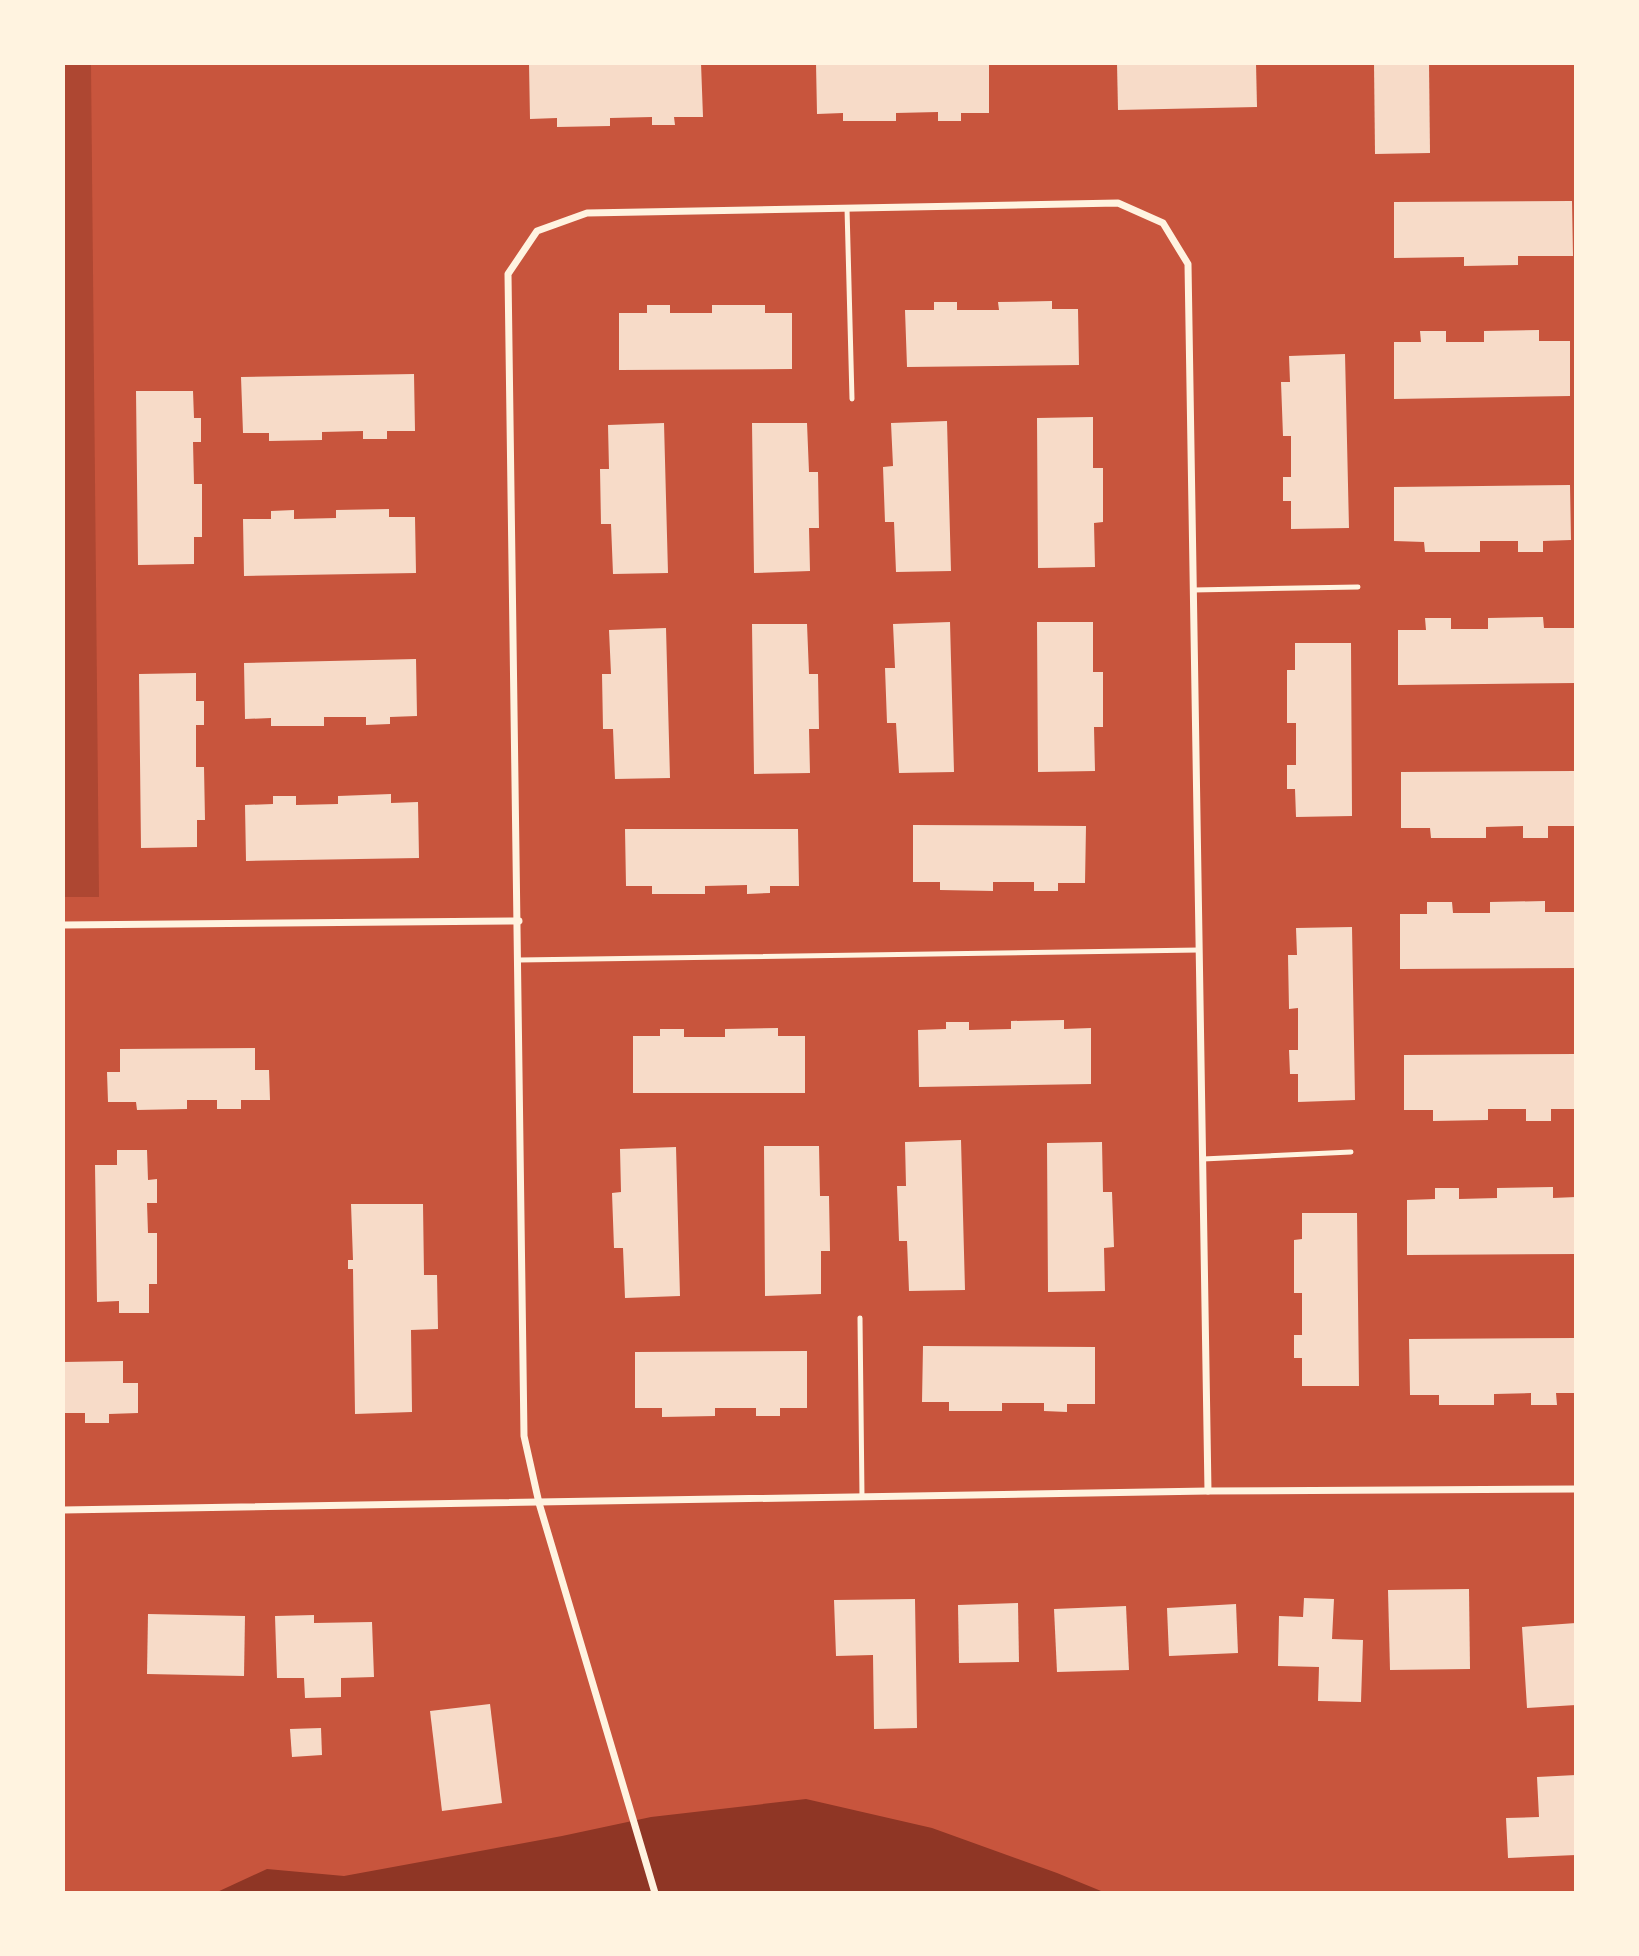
<svg xmlns="http://www.w3.org/2000/svg" width="1639" height="1956" viewBox="0 0 1639 1956" font-family="'DM Sans',sans-serif">
	<style>
		.green { fill: #ae4732 }
		.water { fill: #8f3625 }
		.building { fill: #f7dbc8 }
		.lines { fill: none; stroke-linecap: round; stroke-linejoin: round }
		.service { stroke: #fff3e0; stroke-width: 5 }
		.minor { stroke: #fff3e0; stroke-width: 7 }
	</style>
	<rect width="100%" height="100%" fill="#c8553d"/>
	<polygon class="green" points="63,63 91,63 99,897 63,897"/>
	<polygon class="water" points="806,1799 932,1828 1057,1873 1106,1893 215,1893 267,1869 344,1876 562,1836 651,1817"/>
	<g class="building">
		<polygon points="529,63 701,63 703,117 674,117 675,125 652,125 652,117 610,118 610,126 557,127 557,118 530,119"/>
		<polygon points="816,63 989,63 989,113 961,113 961,121 938,121 938,112 896,113 896,121 843,121 843,113 817,114"/>
		<polygon points="1117,63 1256,63 1257,107 1118,110"/>
		<polygon points="1374,63 1429,63 1430,153 1375,154"/>
		<polygon points="1572,201 1573,256 1518,256 1518,265 1464,266 1464,257 1394,258 1394,202"/>
		<polygon points="1052,301 1052,309 1078,309 1079,365 907,367 905,310 934,310 934,302 957,302 957,310 999,310 998,302"/>
		<polygon points="647,305 670,305 670,313 712,313 712,305 765,305 765,313 792,313 792,369 619,370 619,313 647,313"/>
		<polygon points="1539,330 1539,341 1570,341 1570,396 1394,399 1394,342 1421,342 1420,331 1446,331 1446,342 1484,342 1484,331"/>
		<polygon points="1345,354 1349,528 1291,529 1291,501 1283,501 1283,477 1291,477 1291,436 1283,436 1281,382 1290,382 1289,356"/>
		<polygon points="414,374 415,431 387,431 387,439 363,439 363,431 322,432 322,440 269,441 269,433 243,433 241,377"/>
		<polygon points="136,391 193,391 194,418 201,418 201,442 193,442 194,484 202,484 202,537 194,537 194,564 138,565"/>
		<polygon points="1093,417 1093,468 1103,468 1103,522 1094,523 1095,567 1038,568 1037,418"/>
		<polygon points="947,421 951,571 896,572 894,522 885,522 883,467 893,466 891,423"/>
		<polygon points="664,423 668,573 613,574 611,524 601,524 600,469 609,469 608,425"/>
		<polygon points="752,423 807,423 809,472 818,472 819,528 809,528 810,571 754,573"/>
		<polygon points="1570,485 1571,540 1543,541 1543,552 1518,552 1518,541 1480,541 1480,552 1425,552 1424,542 1394,541 1394,487"/>
		<polygon points="389,509 389,517 415,517 416,573 244,576 243,519 271,519 271,511 294,510 294,519 336,518 336,510"/>
		<polygon points="1543,617 1544,628 1574,628 1576,683 1398,685 1398,630 1426,630 1425,618 1451,618 1451,629 1488,629 1488,618"/>
		<polygon points="950,622 954,772 899,773 896,723 887,723 885,668 895,668 893,624"/>
		<polygon points="1037,622 1093,622 1093,672 1103,672 1103,727 1094,727 1095,771 1038,772"/>
		<polygon points="752,624 807,624 809,674 818,674 819,729 809,729 810,773 754,774"/>
		<polygon points="666,628 670,778 615,779 613,729 603,729 602,674 611,674 609,630"/>
		<polygon points="1295,643 1351,643 1352,816 1296,817 1295,789 1287,789 1287,765 1296,765 1296,723 1287,723 1287,670 1295,670"/>
		<polygon points="416,659 417,716 390,717 390,724 366,725 366,717 324,717 324,726 271,726 271,718 245,719 244,663"/>
		<polygon points="196,673 196,701 204,701 204,725 196,725 196,767 204,767 205,820 197,820 197,847 141,848 139,674"/>
		<polygon points="1576,771 1576,826 1548,826 1548,838 1523,838 1523,826 1486,827 1486,838 1431,838 1430,828 1401,828 1401,772"/>
		<polygon points="391,794 391,803 418,802 419,858 246,861 245,805 273,804 273,796 296,796 296,805 338,804 338,796"/>
		<polygon points="913,825 1086,826 1085,883 1058,883 1058,891 1034,891 1034,882 993,882 993,891 940,890 940,882 913,882"/>
		<polygon points="625,829 798,829 799,886 770,886 770,893 747,894 747,885 705,886 705,894 652,894 652,886 626,886"/>
		<polygon points="1545,901 1545,912 1576,912 1576,968 1400,969 1400,914 1427,914 1427,902 1452,902 1453,913 1490,913 1490,902"/>
		<polygon points="1352,927 1355,1100 1298,1102 1298,1074 1290,1074 1289,1050 1298,1050 1298,1008 1289,1009 1288,955 1297,955 1296,928"/>
		<polygon points="1064,1020 1064,1029 1091,1028 1091,1084 919,1087 918,1030 946,1029 946,1022 969,1022 969,1030 1011,1029 1011,1021"/>
		<polygon points="778,1028 778,1036 805,1036 805,1093 633,1093 633,1036 660,1036 660,1029 684,1029 684,1037 725,1037 725,1029"/>
		<polygon points="255,1048 255,1070 269,1070 270,1100 241,1100 241,1109 217,1109 217,1100 187,1100 187,1109 137,1110 136,1102 108,1102 107,1072 120,1072 120,1049"/>
		<polygon points="1576,1054 1576,1109 1551,1109 1551,1121 1526,1121 1526,1109 1488,1109 1488,1120 1433,1121 1433,1110 1404,1110 1404,1055"/>
		<polygon points="961,1140 965,1290 909,1291 907,1241 899,1241 897,1186 906,1186 905,1142"/>
		<polygon points="1102,1142 1103,1192 1112,1192 1114,1247 1104,1248 1105,1291 1048,1292 1047,1143"/>
		<polygon points="764,1146 819,1146 820,1196 829,1196 830,1251 821,1251 821,1294 765,1296"/>
		<polygon points="676,1147 680,1296 625,1298 623,1248 614,1248 612,1193 621,1192 620,1149"/>
		<polygon points="117,1150 147,1150 148,1180 157,1179 157,1203 147,1203 148,1233 157,1233 157,1284 149,1284 149,1313 119,1313 119,1301 97,1302 95,1165 117,1165"/>
		<polygon points="1553,1187 1553,1198 1576,1197 1576,1254 1407,1255 1407,1200 1435,1199 1435,1188 1459,1188 1459,1199 1497,1198 1497,1188"/>
		<polygon points="351,1204 423,1204 424,1275 437,1275 438,1329 411,1330 412,1412 355,1414 353,1269 348,1269 348,1260 353,1260"/>
		<polygon points="1302,1213 1357,1213 1359,1386 1302,1386 1302,1358 1294,1358 1294,1335 1302,1335 1302,1293 1294,1293 1294,1240 1302,1239"/>
		<polygon points="1576,1338 1576,1393 1556,1393 1557,1405 1531,1405 1531,1393 1494,1394 1494,1405 1439,1405 1439,1395 1410,1395 1409,1339"/>
		<polygon points="923,1346 1095,1347 1095,1404 1067,1404 1067,1412 1044,1411 1044,1403 1002,1403 1002,1411 949,1411 949,1402 922,1402"/>
		<polygon points="807,1351 807,1408 780,1408 780,1416 756,1416 756,1408 715,1408 715,1416 662,1417 662,1408 635,1408 635,1352"/>
		<polygon points="123,1361 123,1383 138,1383 138,1413 109,1414 109,1423 85,1423 85,1413 63,1413 63,1362"/>
		<polygon points="1469,1589 1470,1669 1390,1670 1388,1590"/>
		<polygon points="1304,1598 1334,1599 1332,1639 1363,1640 1361,1702 1318,1701 1319,1667 1278,1666 1279,1616 1303,1617"/>
		<polygon points="915,1599 917,1728 874,1729 873,1655 836,1656 834,1600"/>
		<polygon points="1018,1603 1019,1662 959,1663 958,1605"/>
		<polygon points="1236,1604 1238,1653 1169,1656 1167,1608"/>
		<polygon points="1126,1606 1129,1670 1057,1672 1054,1609"/>
		<polygon points="148,1614 245,1616 244,1676 147,1674"/>
		<polygon points="314,1615 314,1623 372,1622 374,1677 341,1678 341,1697 305,1698 304,1678 277,1678 275,1616"/>
		<polygon points="1576,1623 1576,1705 1527,1708 1522,1627"/>
		<polygon points="490,1704 502,1803 442,1811 430,1711"/>
		<polygon points="321,1728 322,1755 292,1757 290,1729"/>
		<polygon points="1576,1775 1576,1855 1508,1858 1506,1818 1539,1817 1537,1777"/>
	</g>
	<g class="lines">
		<g class="service">
			<polyline points="847,208 852,399"/>
			<polyline points="1193,590 1358,587"/>
			<polyline points="519,960 1199,950"/>
			<polyline points="1203,1159 1351,1152"/>
			<polyline points="860,1318 862,1497"/>
		</g>
		<g class="minor">
			<polyline points="63,925 519,921"/>
			<polyline points="63,1510 1208,1491 1576,1489"/>
			<polyline points="655,1893 539,1503 524,1436 508,274 537,231 587,213 1118,203 1163,223 1188,264 1208,1491"/>
		</g>
	</g>
	<rect width="1639" height="1956" fill="none" stroke="#fff3e0" stroke-width="130"/>
</svg>
